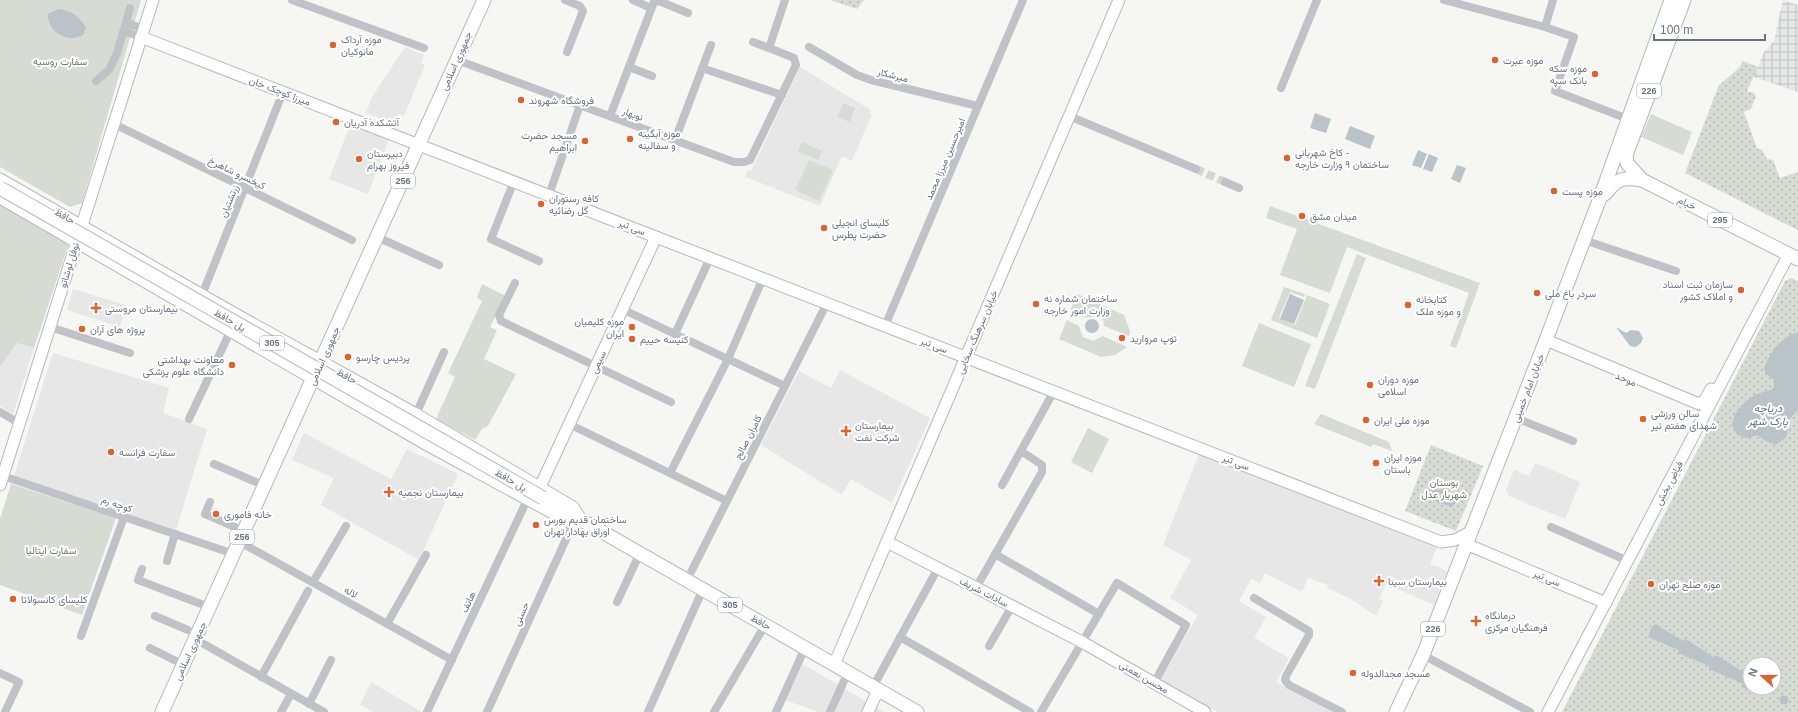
<svg xmlns="http://www.w3.org/2000/svg" width="1798" height="712" viewBox="0 0 1798 712" font-family="Arial,Vazirmatn,sans-serif">
	<style>
		.built { fill: #e6e7e6 }
		.industrial { fill: url(#industrial-grid) }
		.green { fill: #d6dcd4 }
		.park { fill: url(#park-dots); fill-rule: evenodd }
		.water { fill: #b9c3c8 }
		.lines { fill: none; stroke-linecap: round; stroke-linejoin: round }
		.street-tunnel { stroke: #d2d6d7; stroke-width: 8; stroke-dasharray: 8 4; stroke-linecap: butt }
		.secondary-casing { stroke: #b4b8bc; stroke-width: 13 }
		.primary-casing { stroke: #b4b8bc; stroke-width: 15 }
		.street { stroke: #bfc2c6; stroke-width: 8 }
		.secondary { stroke: #fff; stroke-width: 11 }
		.primary { stroke: #fff; stroke-width: 13 }
		.primary-bridge-casing { stroke: #b4b8bc; stroke-width: 15; stroke-linecap: butt }
		.primary-bridge { stroke: #fff; stroke-width: 13 }
		.poi-dot { fill: #da632e; stroke: #fff; stroke-width: 1.5 }
		.labels { text-anchor: middle; dominant-baseline: central; stroke-width: 4; stroke-linejoin: round; paint-order: stroke }
		.shield { fill: #fff; stroke: #949ea8; stroke-width: 1 }
		.shield-label { font-size: 9px; font-weight: bold; fill: #667482 }
		.poi-label { font-size: 10px; fill: #667482; stroke: #fff; text-anchor: start }
		.park-label { font-size: 10px; fill: #677a65; stroke: #fff }
		.street-label { font-size: 10px; fill: #667482; stroke: #fff }
		.water-label { font-size: 11px; font-style: italic; fill: #62757f; stroke: #fff }
	</style>
	<defs>
		<pattern id="industrial-grid" width="8" height="8" patternUnits="userSpaceOnUse"><rect width="8" height="8" fill="#e6e7e6"/><path d="M0 4h8M4 0v8" fill="none" stroke="#bec0c0"/></pattern>
		<pattern id="park-dots" width="8" height="8" patternUnits="userSpaceOnUse"><rect width="8" height="8" fill="#d6dcd4"/><path d="M2 2h.1M6 6h.1" fill="none" stroke="#b1b7b1" stroke-width="1.8" stroke-linecap="round"/></pattern>
	</defs>
	<rect width="100%" height="100%" fill="#f6f6f3"/>
	<g class="built">
		<polygon points="405,47 424,55 421,63 425,65 404,116 399,114 394,124 366,113 372,97"/>
		<polygon points="800,67 871,110 869,113 872,114 852,161 842,156 820,206 745,177 748,170 751,171"/>
		<polygon points="351,123 389,139 368,194 329,179"/>
		<polygon points="73,289 126,305 120,327 67,310"/>
		<polygon points="17,343 34,348 13,414 0,406 0,367"/>
		<polygon points="53,353 169,388 163,413 207,429 176,530 14,476"/>
		<polygon points="840,370 930,418 892,503 851,479 842,495 761,445 799,371 831,388"/>
		<polygon points="304,433 391,479 407,449 458,474 419,560 321,505 334,478 292,460"/>
		<polygon points="1201,449 1438,545 1430,564 1447,571 1434,605 1386,584 1379,599 1383,601 1376,616 1351,599 1327,588 1328,585 1308,578 1302,592 1265,573 1260,583 1251,579 1239,601 1266,617 1254,638 1289,658 1276,682 1333,712 1218,712 1160,680 1198,615 1170,598 1191,560 1163,545"/>
		<polygon points="1535,463 1580,482 1565,519 1509,496 1506,490 1514,470 1529,476"/>
		<polygon points="803,664 884,712 819,712 785,700"/>
		<polygon points="371,682 422,712 373,712 360,705"/>
	</g>
	<polygon class="industrial" points="1783,0 1798,5 1798,92 1754,77 1764,52 1774,41"/>
	<g class="green">
		<polygon points="0,0 141,0 82,203 70,207 0,167"/>
		<polygon points="843,103 855,108 850,122 837,117"/>
		<polygon points="1651,114 1692,132 1683,155 1641,137"/>
		<polygon points="802,142 822,151 818,160 798,151"/>
		<polygon points="809,160 833,170 819,201 795,190"/>
		<polygon points="0,205 69,243 34,348 17,343 0,367"/>
		<polygon points="1270,206 1480,283 1456,348 1450,346 1469,293 1347,247 1330,293 1280,275 1297,229 1266,218"/>
		<polygon points="1357,254 1366,258 1315,389 1305,386"/>
		<polygon points="482,284 506,296 490,327 497,330 484,359 516,374 488,426 482,429 475,440 436,419 455,377 448,373 482,301 477,297"/>
		<polygon points="1284,287 1305,294 1304,297 1290,292 1279,318 1295,325 1307,295 1330,304 1317,338 1271,320"/>
		<path d="M1077,294L1124,315L1130,331L1129,336L1104,326C1104,310 1093,319 1085,317C1080,316 1075,313 1070,311Z"/>
		<polygon points="1067,320 1079,326 1083,337 1093,341 1103,336 1127,347 1115,355 1101,357 1059,339"/>
		<polygon points="1259,323 1311,344 1294,387 1242,366"/>
		<polygon points="1321,414 1389,442 1392,451 1373,444 1371,447 1314,424"/>
		<polygon points="1088,428 1109,439 1092,473 1071,462"/>
		<polygon points="11,484 116,518 82,615 0,585 0,519"/>
	</g>
	<g class="park">
		<polygon points="830,0 864,0 857,9"/>
		<polygon points="1743,61 1758,67 1747,91 1754,93 1756,96 1751,109 1744,112 1757,148 1762,150 1767,159 1773,160 1780,178 1798,172 1798,230 1685,173 1719,85 1739,68"/>
		<path d="M1791,278L1798,281V712H1562L1785,281ZM1750,664H1774V688H1750Z"/>
		<polygon points="1431,445 1483,466 1456,531 1405,511"/>
	</g>
	<g class="water">
		<path d="M58,9C71,11 79,15 86,28L83,35C68,44 47,32 48,14Z"/>
		<polygon points="1315,113 1331,119 1326,133 1310,128"/>
		<polygon points="1350,126 1375,136 1370,149 1345,139"/>
		<polygon points="1418,150 1427,154 1421,168 1412,165"/>
		<polygon points="1429,154 1438,158 1432,172 1423,169"/>
		<polygon points="1457,165 1466,168 1460,183 1451,179"/>
		<polygon points="1290,294 1304,300 1294,324 1280,319"/>
		<circle cx="1092" cy="326" r="7"/>
		<polygon points="1616,327 1626,333 1631,330 1639,331 1643,338 1641,343 1636,347 1630,346"/>
		<path d="M1798,332V410L1791,417L1786,437L1776,445L1766,441L1757,435L1747,438L1737,435L1732,425C1735,409 1747,397 1763,392C1768,391 1771,391 1774,387L1775,381L1766,373L1764,368C1771,351 1780,338 1798,332Z"/>
		<polygon points="1431,487 1456,496 1456,502 1452,507 1428,498 1427,492"/>
		<polygon points="1655,624 1683,641 1685,639 1714,657 1716,655 1748,675 1750,673 1749,690 1742,687 1743,684 1709,669 1709,666 1678,653 1679,650 1648,637 1651,628"/>
		<circle cx="1784" cy="700" r="4.5"/>
	</g>
	<g class="lines">
		<polyline class="street-tunnel" points="1196,169 1225,182"/>
		<g class="secondary-casing">
			<g id="secondary">
				<polyline points="141,37 1441,542 1455,540 1472,531"/>
				<polyline points="0,179 237,315 416,414 573,507 582,521"/>
				<polyline points="0,198 429,446 573,524 576,518"/>
				<polyline points="1546,340 1699,404 1705,400 1711,389"/>
				<polyline points="0,485 153,0"/>
				<polyline points="540,487 656,237"/>
				<polyline points="887,542 1082,642 1205,712"/>
				<polyline points="1466,544 1606,603"/>
				<polyline points="834,665 1119,0"/>
				<polyline points="868,712 878,690"/>
				<polyline points="1548,712 1789,254"/>
			</g>
		</g>
		<g class="primary-casing">
			<g id="primary">
				<polyline points="1642,180 1627,163 1626,155 1684,0"/>
				<path d="M1603,195C1607,193 1609,189 1612,186C1620,177 1631,178 1642,180L1798,259"/>
				<polyline points="543,498 917,712"/>
				<polyline points="162,712 484,0"/>
				<polyline points="1396,712 1423,655 1544,345 1600,198 1671,0"/>
			</g>
		</g>
		<g class="street">
			<polyline points="292,0 424,48"/>
			<polyline points="565,0 580,6 583,11 567,52"/>
			<polyline points="633,0 651,8"/>
			<polyline points="1444,0 1545,27 1574,37 1555,91 1628,119"/>
			<polyline points="127,23 144,29"/>
			<polyline points="1545,27 1553,0"/>
			<polyline points="124,31 141,37"/>
			<polyline points="753,42 769,48"/>
			<polyline points="809,47 857,75 871,80 978,106"/>
			<polyline points="457,60 734,162 744,162 750,160 796,65 794,58 769,48 785,0"/>
			<polyline points="629,67 652,76"/>
			<polyline points="702,68 782,95"/>
			<polyline points="96,81 109,70 117,53 130,8"/>
			<polyline points="1281,88 1317,0"/>
			<polyline points="610,116 654,2 659,1 688,13"/>
			<polyline points="1069,116 1196,169"/>
			<polyline points="114,124 352,240"/>
			<polyline points="675,140 711,45"/>
			<polyline points="514,181 491,239 539,261"/>
			<polyline points="1225,182 1239,188"/>
			<polyline points="549,195 580,105"/>
			<polyline points="377,237 439,265"/>
			<polyline points="1584,240 1676,271"/>
			<polyline points="515,283 499,315 501,321 671,402"/>
			<polyline points="202,295 283,92"/>
			<polyline points="622,309 785,386"/>
			<polyline points="885,326 1023,0"/>
			<polyline points="50,327 130,353"/>
			<polyline points="675,334 710,258"/>
			<polyline points="0,412 19,423"/>
			<polyline points="416,414 444,352"/>
			<polyline points="1516,418 1573,441"/>
			<polyline points="189,419 231,330"/>
			<polyline points="569,424 727,501"/>
			<polyline points="214,464 256,482"/>
			<polyline points="670,473 728,359 763,278"/>
			<polyline points="3,476 225,551"/>
			<polyline points="1002,485 1054,391"/>
			<polyline points="210,502 205,514 235,527"/>
			<polyline points="1551,527 1628,561"/>
			<polyline points="240,542 452,660"/>
			<polyline points="995,554 1099,614"/>
			<polyline points="167,561 175,534"/>
			<polyline points="142,569 138,580 201,604"/>
			<polyline points="687,580 827,303"/>
			<polyline points="313,582 346,526"/>
			<polyline points="976,588 1042,472 1042,465 1021,451"/>
			<polyline points="1254,598 1309,631 1309,635 1286,676 1285,680 1289,685 1342,712"/>
			<polyline points="617,602 640,553"/>
			<polyline points="155,616 188,630"/>
			<polyline points="387,624 426,555"/>
			<polyline points="81,636 124,517"/>
			<polyline points="900,637 1030,712"/>
			<polyline points="195,639 324,712"/>
			<polyline points="989,646 1012,606"/>
			<polyline points="150,648 184,665"/>
			<polyline points="1423,655 1530,712"/>
			<polyline points="0,673 19,682 5,712"/>
			<polyline points="261,677 308,591"/>
			<polyline points="873,687 938,568"/>
			<polyline points="309,704 331,660"/>
			<polyline points="281,712 291,694"/>
			<polyline points="427,712 527,500"/>
			<polyline points="487,712 573,524"/>
			<polyline points="648,712 703,589"/>
			<polyline points="714,712 765,625"/>
			<polyline points="776,712 805,648"/>
			<polyline points="830,712 848,672"/>
			<polyline points="1041,712 1117,583 1186,625 1154,683"/>
		</g>
		<use href="#secondary" class="secondary"/>
		<use href="#primary" class="primary"/>
		<g class="primary-bridge-casing">
			<polyline id="primary-bridge" points="0,188 543,498"/>
		</g>
		<use href="#primary-bridge" class="primary-bridge"/>
	</g>
	<g class="poi-dot">
		<circle cx="333" cy="45" r="4"/>
		<circle cx="1495" cy="60" r="4"/>
		<circle cx="1595" cy="74" r="4"/>
		<circle cx="521" cy="100" r="4"/>
		<circle cx="336" cy="122" r="4"/>
		<circle cx="630" cy="139" r="4"/>
		<circle cx="585" cy="141" r="4"/>
		<circle cx="1287" cy="158" r="4"/>
		<circle cx="359" cy="159" r="4"/>
		<circle cx="1554" cy="191" r="4"/>
		<circle cx="541" cy="204" r="4"/>
		<circle cx="1302" cy="216" r="4"/>
		<circle cx="824" cy="228" r="4"/>
		<circle cx="1741" cy="290" r="4"/>
		<circle cx="1537" cy="293" r="4"/>
		<circle cx="1036" cy="304" r="4"/>
		<circle cx="1408" cy="305" r="4"/>
		<path d="M94 302h4v4h4v4h-4v4h-4v-4h-4v-4h4z"/>
		<circle cx="632" cy="327" r="4"/>
		<circle cx="82" cy="329" r="4"/>
		<circle cx="1122" cy="338" r="4"/>
		<circle cx="632" cy="339" r="4"/>
		<circle cx="348" cy="357" r="4"/>
		<circle cx="232" cy="365" r="4"/>
		<circle cx="1370" cy="385" r="4"/>
		<circle cx="1643" cy="419" r="4"/>
		<circle cx="1366" cy="420" r="4"/>
		<path d="M844 425h4v4h4v4h-4v4h-4v-4h-4v-4h4z"/>
		<circle cx="111" cy="452" r="4"/>
		<circle cx="1376" cy="463" r="4"/>
		<path d="M387 486h4v4h4v4h-4v4h-4v-4h-4v-4h4z"/>
		<circle cx="216" cy="514" r="4"/>
		<circle cx="536" cy="525" r="4"/>
		<path d="M1377 575h4v4h4v4h-4v4h-4v-4h-4v-4h4z"/>
		<circle cx="1651" cy="584" r="4"/>
		<circle cx="13" cy="599" r="4"/>
		<path d="M1474 615h4v4h4v4h-4v4h-4v-4h-4v-4h4z"/>
		<circle cx="1353" cy="673" r="4"/>
	</g>
	<g class="labels">
		<g class="shield">
			<rect x="1637" y="84" width="24" height="14" rx="3"/>
			<rect x="391" y="174" width="24" height="14" rx="3"/>
			<rect x="1708" y="213" width="24" height="14" rx="3"/>
			<rect x="260" y="336" width="24" height="14" rx="3"/>
			<rect x="230" y="530" width="24" height="14" rx="3"/>
			<rect x="718" y="598" width="24" height="14" rx="3"/>
			<rect x="1421" y="622" width="24" height="14" rx="3"/>
		</g>
		<g class="shield-label">
			<text x="1649" y="91">226</text>
			<text x="403" y="181">256</text>
			<text x="1720" y="220">295</text>
			<text x="272" y="343">305</text>
			<text x="242" y="537">256</text>
			<text x="730" y="605">305</text>
			<text x="1433" y="629">226</text>
		</g>
		<g class="poi-label">
			<text x="341" y="39">موزه آرداک<tspan x="341" dy="12">مانوکیان</tspan></text>
			<text x="1503" y="60">موزه عبرت</text>
			<text x="1587" y="68" text-anchor="end">موزه سکه<tspan x="1587" dy="12">بانک سپه</tspan></text>
			<text x="529" y="100">فروشگاه شهروند</text>
			<text x="344" y="122">آتشکده آدریان</text>
			<text x="638" y="133">موزه آبگینه<tspan x="638" dy="12">و سفالینه</tspan></text>
			<text x="577" y="135" text-anchor="end">مسجد حضرت<tspan x="577" dy="12">ابراهیم</tspan></text>
			<text x="1295" y="152">کاخ شهربانی -<tspan x="1295" dy="12">ساختمان ۹ وزارت خارجه</tspan></text>
			<text x="367" y="153">دبیرستان<tspan x="367" dy="12">فیروز بهرام</tspan></text>
			<text x="1562" y="191">موزه پست</text>
			<text x="549" y="198">کافه رستوران<tspan x="549" dy="12">گل رضائیه</tspan></text>
			<text x="1310" y="216">میدان مشق</text>
			<text x="832" y="222">کلیسای انجیلی<tspan x="832" dy="12">حضرت پطرس</tspan></text>
			<text x="1733" y="284" text-anchor="end">سازمان ثبت اسناد<tspan x="1733" dy="12">و املاک کشور</tspan></text>
			<text x="1545" y="293">سردر باغ ملی</text>
			<text x="1044" y="298">ساختمان شماره نه<tspan x="1044" dy="12">وزارت امور خارجه</tspan></text>
			<text x="1416" y="299">کتابخانه<tspan x="1416" dy="12">و موزه ملک</tspan></text>
			<text x="105" y="308">بیمارستان مروستی</text>
			<text x="624" y="321" text-anchor="end">موزه کلیمیان<tspan x="624" dy="12">ایران</tspan></text>
			<text x="90" y="329">پروژه های آران</text>
			<text x="1130" y="338">توپ مروارید</text>
			<text x="640" y="339">کنیسه حییم</text>
			<text x="356" y="357">پردیس چارسو</text>
			<text x="224" y="359" text-anchor="end">معاونت بهداشتی<tspan x="224" dy="12">دانشگاه علوم پزشکی</tspan></text>
			<text x="1378" y="379">موزه دوران<tspan x="1378" dy="12">اسلامی</tspan></text>
			<text x="1651" y="413">سالن ورزشی<tspan x="1651" dy="12">شهدای هفتم تیر</tspan></text>
			<text x="1374" y="420">موزه ملی ایران</text>
			<text x="855" y="425">بیمارستان<tspan x="855" dy="12">شرکت نفت</tspan></text>
			<text x="119" y="452">سفارت فرانسه</text>
			<text x="1384" y="457">موزه ایران<tspan x="1384" dy="12">باستان</tspan></text>
			<text x="398" y="492">بیمارستان نجمیه</text>
			<text x="224" y="514">خانه فاموری</text>
			<text x="544" y="519">ساختمان قدیم بورس<tspan x="544" dy="12">اوراق بهادار تهران</tspan></text>
			<text x="1388" y="581">بیمارستان سینا</text>
			<text x="1659" y="584">موزه صلح تهران</text>
			<text x="21" y="599">کلیسای کانسولاتا</text>
			<text x="1485" y="615">درمانگاه<tspan x="1485" dy="12">فرهنگیان مرکزی</tspan></text>
			<text x="1361" y="673">مسجد مجدالدوله</text>
		</g>
		<g class="park-label">
			<text x="60" y="61">سفارت روسیه</text>
			<text x="1444" y="482">بوستان<tspan x="1444" dy="12">شهریار عدل</tspan></text>
			<text x="51" y="550">سفارت ایتالیا</text>
		</g>
		<g class="street-label">
			<text transform="translate(456 61) rotate(-66)">جمهوری اسلامی</text>
			<text transform="translate(893 75) rotate(14)">میرشکار</text>
			<text transform="translate(280 91) rotate(21)">میرزا کوچک خان</text>
			<text transform="translate(633 114) rotate(20)">نوبهار</text>
			<text transform="translate(945 159) rotate(-67)">امیرحسین میرزا محمد</text>
			<text transform="translate(237 173) rotate(26)">کیخسرو شاهرخ</text>
			<text transform="translate(229 201) rotate(-68)">زرتشتیان</text>
			<text transform="translate(1687 203) rotate(26)">خیام</text>
			<text transform="translate(65 216) rotate(30)">حافظ</text>
			<text transform="translate(632 227) rotate(21)">سی تیر</text>
			<text transform="translate(69 265) rotate(-73)">نوفل لوشاتو</text>
			<text transform="translate(230 320) rotate(30)">پل حافظ</text>
			<text transform="translate(977 332) rotate(-67)">خیابان سرهنگ سخایی</text>
			<text transform="translate(934 345) rotate(21)">سی تیر</text>
			<text transform="translate(324 356) rotate(-66)">جمهوری اسلامی</text>
			<text transform="translate(598 362) rotate(-65)">سیمی</text>
			<text transform="translate(347 376) rotate(30)">حافظ</text>
			<text transform="translate(1626 379) rotate(23)">موحد</text>
			<text transform="translate(1528 388) rotate(-69)">خیابان امام خمینی</text>
			<text transform="translate(748 437) rotate(-63)">کامران صالح</text>
			<text transform="translate(1236 462) rotate(21)">سی تیر</text>
			<text transform="translate(511 480) rotate(30)">پل حافظ</text>
			<text transform="translate(1669 483) rotate(-62)">فیاض بخش</text>
			<text transform="translate(117 504) rotate(19)">کوچه رم</text>
			<text transform="translate(1547 578) rotate(23)">سی تیر</text>
			<text transform="translate(351 592) rotate(29)">لاله</text>
			<text transform="translate(984 592) rotate(27)">سادات شریف</text>
			<text transform="translate(468 602) rotate(-65)">هاتف</text>
			<text transform="translate(521 614) rotate(-66)">حسنی</text>
			<text transform="translate(761 622) rotate(30)">حافظ</text>
			<text transform="translate(190 651) rotate(-65)">جمهوری اسلامی</text>
			<text transform="translate(1144 677) rotate(30)">محسن نعمتی</text>
		</g>
		<g class="water-label">
			<text x="1768" y="408">دریاچه<tspan x="1768" dy="13">پارک شهر</tspan></text>
		</g>
	</g>
	<g transform="translate(1762 676) rotate(291)"><circle r="19" fill="#ffffff" stroke="#c2c7cd"/>
	<path d="M0-3L7 15L0 10L-7 15Z" fill="#da632e"/>
	<text y="-6" font-size="11" font-weight="bold" text-anchor="middle" fill="#667482">N</text>
	</g>
	<path d="M1654 34v6h111v-6" fill="none" stroke="#667482" stroke-width="2"/>
	<text x="1660" y="34" font-size="12" fill="#667482" stroke="#ffffff" stroke-width="3" paint-order="stroke">100 m</text>
</svg>
